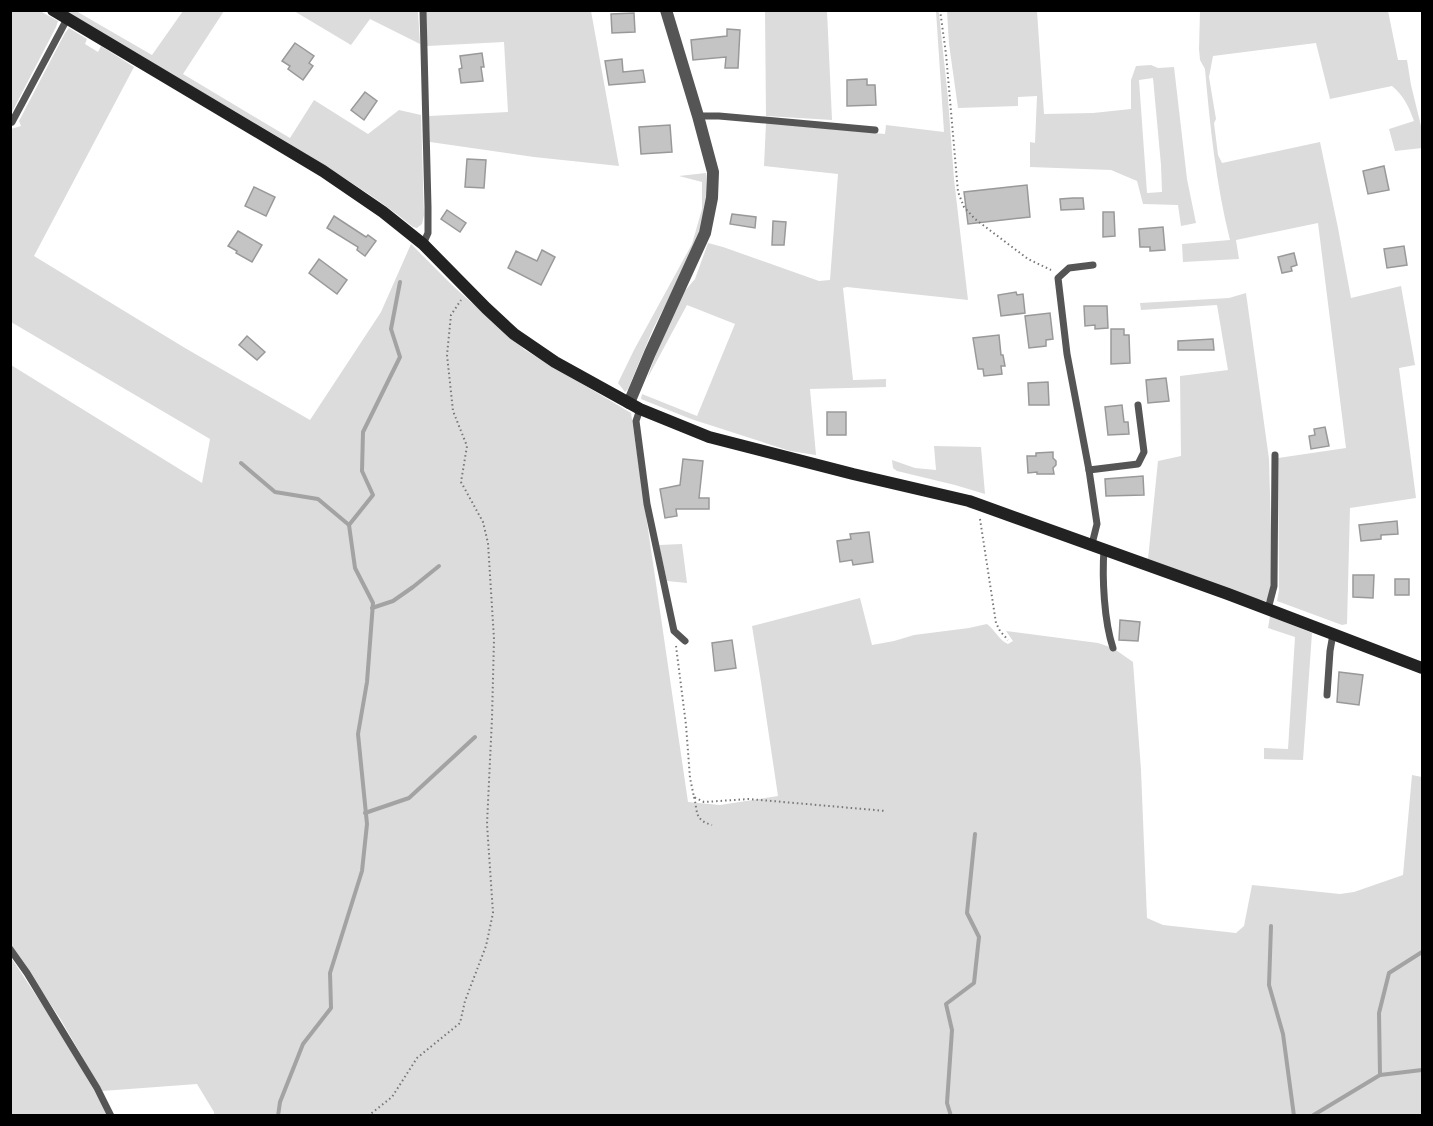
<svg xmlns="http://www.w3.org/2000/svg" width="1433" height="1126" viewBox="0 0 1433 1126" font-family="'Open Sans',sans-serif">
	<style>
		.green { fill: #dcdcdc; fill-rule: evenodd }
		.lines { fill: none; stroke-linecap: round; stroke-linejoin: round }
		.stream { stroke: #a3a3a3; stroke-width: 4 }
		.building { fill: #c4c4c4; stroke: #999; stroke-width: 1.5 }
		.path { stroke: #777; stroke-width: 2; stroke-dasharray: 1.5 3; stroke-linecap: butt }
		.lane { stroke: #555; stroke-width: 7 }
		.street { stroke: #555; stroke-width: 12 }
		.secondary { stroke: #222; stroke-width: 12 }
	</style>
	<rect width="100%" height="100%" fill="#fff"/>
	<g class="green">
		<polygon points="11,10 40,11 58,21 56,27 11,114"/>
		<path d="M68,11H76L152,55L183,11H224L183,74L290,138L314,100L368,134L399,110L421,115L424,215L422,224L417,228L413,227C377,197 336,173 296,148C220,101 142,59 67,12Z"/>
		<polygon points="294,11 416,11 418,12 420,44 370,19 351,45"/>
		<polygon points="426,11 591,11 619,166 534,157 430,142 429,116 508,112 504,42 427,46"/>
		<polygon points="765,11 827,11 832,120 766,116"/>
		<polygon points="936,11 938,11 939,13 948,99 954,179 968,300 847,287 843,288 853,380 886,379 886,387 810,389 816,455 790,451 691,419 641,399 642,394 697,416 735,324 687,305 647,379 659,346 683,293 695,279 708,243 723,247 819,281 830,280 838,174 764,166 766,123 885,134 886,125 944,132"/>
		<path d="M947,11H1037L1044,114L1093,113L1131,109V80L1136,66L1151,65L1158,68L1174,67L1187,179L1196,223L1181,226L1178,205L1143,204L1137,181L1111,170L1030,167V142L1035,143L1037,96L1018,97V106L958,108L949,44ZM1153,78L1161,165L1162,192L1147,193L1139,80Z"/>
		<path d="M1200,11H1388L1398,60H1407L1411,85L1422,130V148L1395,151L1389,129L1414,121C1409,107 1404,96 1392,86L1330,99L1316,43L1213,56L1209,77L1216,119L1214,123L1218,155L1222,163L1320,142L1338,228L1351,298L1401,286L1415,365L1399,368L1416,498L1350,508L1347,624L1342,625L1277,601L1279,590L1278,458L1346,448L1318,223L1236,240L1239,259L1183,262L1182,244L1230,240C1216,184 1210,126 1205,69L1200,60L1199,49Z"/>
		<path d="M69,28L87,39L85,44L98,52L101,46L134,67L34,256L185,348L310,420L381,312L411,244L454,287L525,350L631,413L688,802L720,805L778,796L761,682L752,626L860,598L872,645L894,641L914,635L969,628L987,624C995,630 1000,641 1008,644L1013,641L1006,631L1098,643L1113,648L1133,662L1141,770L1147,918L1163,925L1236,933L1244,926L1252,885L1340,894L1354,892L1403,875L1412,775L1422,777V1115L214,1116V1112L197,1084L102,1091L61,1020L11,945V365L202,483L210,439L11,322V129L21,126L19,121L65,33Z"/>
		<polygon points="706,173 706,206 701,230 684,269 653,329 628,389 625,392 618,383 634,350 692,244 702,209 702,182 679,176"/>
		<polygon points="1246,293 1269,459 1272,565 1270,595 1266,601 1256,599 1148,559 1158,461 1181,456 1180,376 1228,370 1217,305 1141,310 1140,303 1229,298"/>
		<polygon points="934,446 981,447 985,494 955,485 897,471 893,468 892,460 915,468 936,470"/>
		<polygon points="682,544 687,583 667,581 659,545"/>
		<polygon points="1270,616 1312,633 1303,760 1264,759 1264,748 1288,749 1295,637 1268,628"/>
		<polygon points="10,956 61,1033 108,1115 11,1115"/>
	</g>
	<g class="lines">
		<g class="stream">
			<polyline points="241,463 275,492 318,499 349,525"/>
			<polyline points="372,608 393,601 413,587 439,566"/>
			<polyline points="365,813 409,798 475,737"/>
			<polyline points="1271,926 1269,985 1283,1034 1294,1116"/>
			<polyline points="1380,1075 1422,1070"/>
			<polyline points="278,1116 280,1102 303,1044 331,1008 330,973 362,871 367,824 358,734 367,682 373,603 355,568 349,525 373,495 362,471 363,432 400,357 391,329 400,282"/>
			<polyline points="951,1116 947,1103 952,1030 946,1004 974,983 979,937 967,913 975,834"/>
			<polyline points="1312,1116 1380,1075 1379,1013 1389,973 1422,952"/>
		</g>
	</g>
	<g class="building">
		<polygon points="634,13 635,32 612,33 611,14"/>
		<polygon points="727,29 740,30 738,68 725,68 726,57 693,60 691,40 727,36"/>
		<polygon points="295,43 314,56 309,63 313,66 303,80 288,69 290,66 282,61"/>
		<polygon points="482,53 484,67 481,67 483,81 461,83 459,69 462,68 460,56"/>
		<polygon points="622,59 623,72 643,70 645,82 609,85 605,61"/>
		<polygon points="867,79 867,85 875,85 876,105 847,106 847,80"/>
		<polygon points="365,92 377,101 364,120 351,110"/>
		<polygon points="670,125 672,152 641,154 639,127"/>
		<polygon points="467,159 486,160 484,188 465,187"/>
		<polygon points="1384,166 1389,190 1368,194 1363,171"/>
		<polygon points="1027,185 1030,217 968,224 964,192"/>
		<polygon points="254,187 275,197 266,216 245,206"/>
		<polygon points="1073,198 1083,198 1084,209 1061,210 1060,199"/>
		<polygon points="447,210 466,223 460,232 441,219"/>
		<polygon points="1103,212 1114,212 1115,236 1103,237"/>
		<polygon points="732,214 756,217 755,228 730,224"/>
		<polygon points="334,216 366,237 368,235 376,241 365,256 357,250 358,247 327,228"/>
		<polygon points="773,221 786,222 784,245 772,245"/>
		<polygon points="1163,227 1165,250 1150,251 1150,247 1140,247 1139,229"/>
		<polygon points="238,231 262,245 252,262 236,253 237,251 228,246"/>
		<polygon points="1404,246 1407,265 1387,268 1384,249"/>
		<polygon points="542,250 555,257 541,285 508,268 516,251 537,261"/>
		<polygon points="1294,253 1297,265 1291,267 1292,271 1282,273 1278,257"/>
		<polygon points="319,259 347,280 337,294 309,273"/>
		<polygon points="1016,292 1017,295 1023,294 1025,313 1001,316 998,295"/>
		<polygon points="1084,306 1107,306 1108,328 1095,329 1095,325 1085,326"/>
		<polygon points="1050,313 1053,339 1046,340 1046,346 1029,348 1025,316"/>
		<polygon points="1111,329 1124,329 1124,335 1129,335 1130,363 1111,364"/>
		<polygon points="999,335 1001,355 1003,355 1005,366 1001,366 1002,374 984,376 983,369 978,369 973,338"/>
		<polygon points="247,336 265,352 257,360 239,345"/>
		<polygon points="1213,339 1214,350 1178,350 1178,341"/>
		<polygon points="1166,378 1169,401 1148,403 1146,380"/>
		<polygon points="1048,382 1049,405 1029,405 1028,383"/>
		<polygon points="1122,405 1124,422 1128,422 1129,434 1108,435 1105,407"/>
		<rect x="827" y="412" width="19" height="23"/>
		<polygon points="1325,427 1329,446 1311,449 1309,436 1315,435 1314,429"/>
		<polygon points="1053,452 1053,458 1056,461 1056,465 1053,468 1054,474 1037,474 1037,472 1028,473 1027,456 1036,456 1036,453"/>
		<polygon points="683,459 703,461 699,498 709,498 709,509 676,509 677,516 665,518 660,489 680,485"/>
		<polygon points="1143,476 1144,495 1106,496 1105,479"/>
		<polygon points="1397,521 1398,534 1381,535 1381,539 1361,541 1359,525"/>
		<polygon points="869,532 873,562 853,565 852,560 840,562 837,541 851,539 850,534"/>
		<polygon points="1353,575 1374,575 1373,598 1353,597"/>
		<rect x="1395" y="579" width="14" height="16"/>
		<polygon points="1120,620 1140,622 1138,641 1119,640"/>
		<polygon points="732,640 736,668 715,671 712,643"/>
		<polygon points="1339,672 1363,675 1359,705 1337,702"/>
	</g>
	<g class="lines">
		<g class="path">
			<polyline points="940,10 946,54 958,192 964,207 975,219 1028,259 1051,270"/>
			<polyline points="980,519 996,623 1000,631 1008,640"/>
			<polyline points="676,646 686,725 690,778 694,797 704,802 749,799 886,811"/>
			<path d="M694,797C698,812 694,820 712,825"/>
			<polyline points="368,1116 392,1097 417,1058 460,1023 465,1001 486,946 493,913 487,824 492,718 494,639 488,543 483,522 461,482 467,446 453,411 447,355 451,315 461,300"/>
		</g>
		<g class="lane">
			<polyline points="698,116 719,116 875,130"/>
			<polyline points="12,122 67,19"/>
			<polyline points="423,244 428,233 428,207 423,10"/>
			<polyline points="640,409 636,421 647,504 674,631 685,641"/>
			<polyline points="1089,470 1138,464 1144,452 1138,405"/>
			<polyline points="1092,544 1097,524 1089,470 1067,354 1058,278 1069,268 1093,265"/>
			<path d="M1104,549C1102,578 1104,621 1113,648"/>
			<polyline points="1268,609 1274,586 1275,455"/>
			<polyline points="1327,695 1330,651 1333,634"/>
			<polyline points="10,949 27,973 97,1088 111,1116"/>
		</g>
		<polyline class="street" points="629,403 650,353 705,233 712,198 713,172 698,116 666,10"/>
		<polyline class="secondary" points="53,10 323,171 383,212 423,244 486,308 514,334 555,362 640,409 709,437 853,474 969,501 1228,594 1422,668"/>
	</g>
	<rect width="1433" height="1126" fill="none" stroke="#000000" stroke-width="24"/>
</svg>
